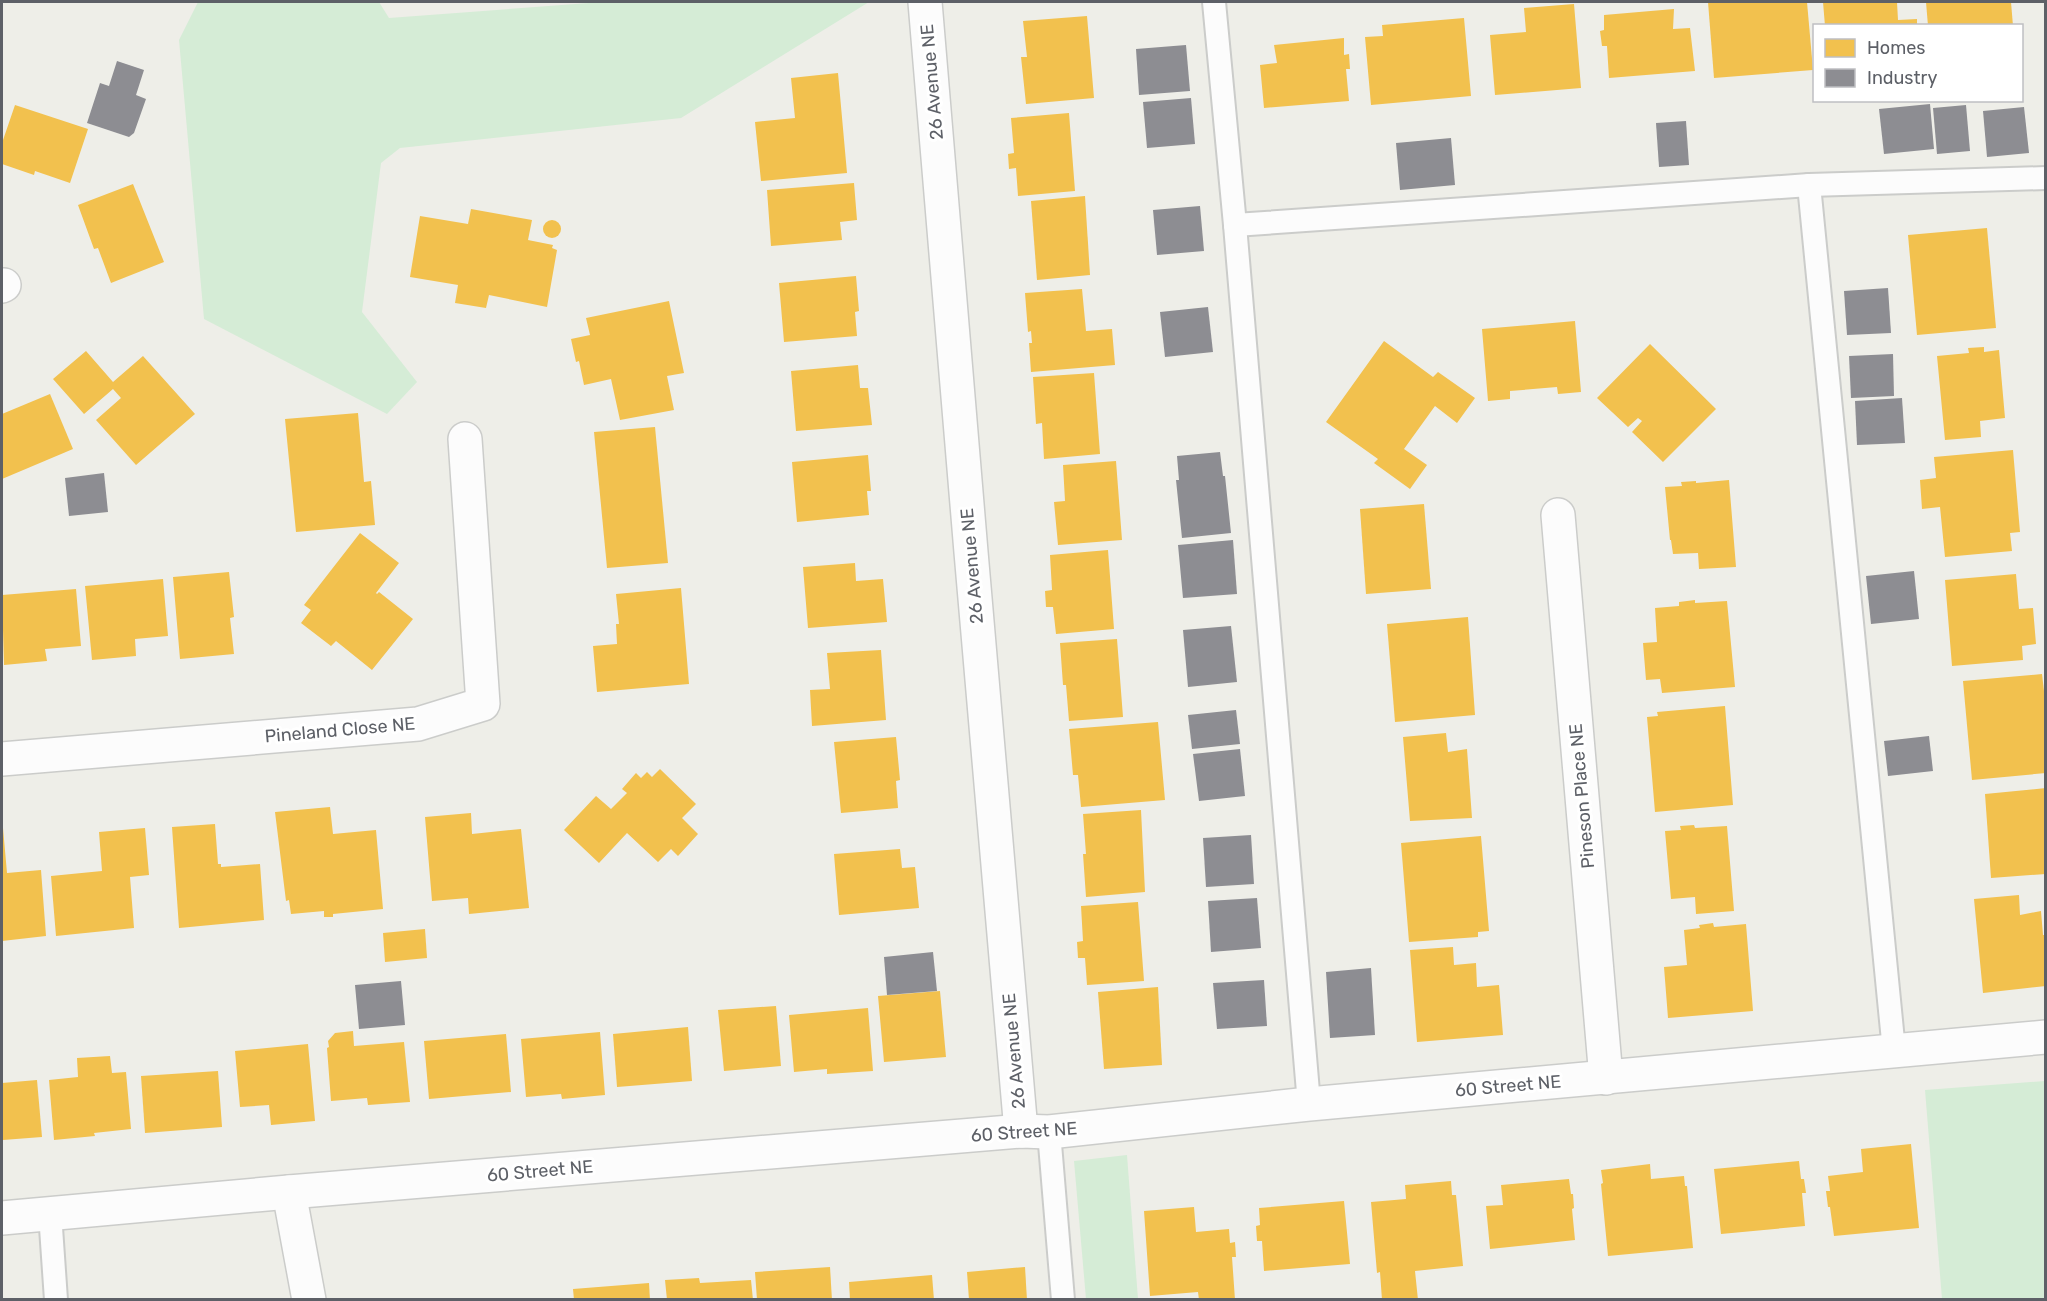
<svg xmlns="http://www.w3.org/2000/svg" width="2047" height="1301" viewBox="0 0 2047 1301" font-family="Rubik,sans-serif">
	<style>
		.green { fill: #d5ecd6 }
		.homes { fill: #f2c14e }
		.industry { fill: #8d8d92 }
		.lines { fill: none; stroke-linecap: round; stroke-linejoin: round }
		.lane-casing { stroke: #cbccca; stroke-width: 26 }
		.street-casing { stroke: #cbccca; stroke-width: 36 }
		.lane { stroke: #fcfcfc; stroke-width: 22 }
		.street { stroke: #fcfcfc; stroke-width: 33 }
		.labels { text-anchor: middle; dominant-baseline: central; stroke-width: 6; stroke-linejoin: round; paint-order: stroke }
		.street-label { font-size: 18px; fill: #5d6067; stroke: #fff }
	</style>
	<rect width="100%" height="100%" fill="#eeeee8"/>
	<g class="green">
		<polygon points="198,2 379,2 389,18 602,2 869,2 681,118 400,148 381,163 362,312 417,382 387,414 204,319 179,40"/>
		<polygon points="2045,1081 2045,1299 1942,1299 1925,1090"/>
		<polygon points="1127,1155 1138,1299 1086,1299 1074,1161"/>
	</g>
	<g class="homes">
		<polygon points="1708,2 1807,2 1813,70 1714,78"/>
		<polygon points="1823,2 1897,2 1898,20 1917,19 1917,26 1825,26"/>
		<polygon points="1926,2 2011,2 2013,26 1928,26"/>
		<polygon points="1574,4 1581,88 1495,95 1490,35 1526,32 1524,8"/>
		<polygon points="1674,9 1673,29 1690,28 1695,71 1609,78 1607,46 1602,46 1600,31 1604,30 1604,15"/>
		<polygon points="1087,16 1094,98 1026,104 1021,57 1027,57 1023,21"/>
		<polygon points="1464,18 1471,96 1371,105 1365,37 1383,36 1382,25"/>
		<polygon points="1344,38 1344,55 1349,54 1350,69 1346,69 1349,101 1264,108 1260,65 1277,63 1274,45"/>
		<polygon points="838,73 847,173 761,181 755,122 795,118 791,78"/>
		<polygon points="15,105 88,129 70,183 35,171 34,175 2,164 2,143"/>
		<polygon points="1069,113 1075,191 1018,196 1016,168 1009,169 1008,154 1014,153 1011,118"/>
		<polygon points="854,183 857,220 840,222 842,240 771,246 767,190"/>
		<polygon points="133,184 164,262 111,283 98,248 94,249 78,205"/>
		<polygon points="1085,196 1090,275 1037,280 1031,201"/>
		<polygon points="471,209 532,220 528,240 553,245 552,248 557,250 547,307 489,295 486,308 455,303 458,285 410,277 420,216 468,224"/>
		<circle cx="552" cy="229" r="9"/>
		<polygon points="1987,228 1996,328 1917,335 1908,235"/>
		<polygon points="856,276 859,311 855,312 857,336 784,342 779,283"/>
		<polygon points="1082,289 1086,331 1112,329 1115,365 1031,372 1029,343 1032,343 1031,331 1028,332 1025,293"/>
		<polygon points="669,301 684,373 667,376 674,410 620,420 611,379 584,385 579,361 576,362 571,339 590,335 586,318"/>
		<polygon points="1575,321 1581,392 1558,394 1557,387 1510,391 1510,399 1488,401 1482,329"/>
		<polygon points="1384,341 1433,377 1438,372 1475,398 1457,423 1435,406 1404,449 1427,465 1410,489 1374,463 1378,459 1326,422"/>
		<polygon points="1650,344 1716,409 1663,462 1632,432 1642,421 1638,418 1628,427 1597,398"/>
		<polygon points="1984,347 1984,352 1999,350 2005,418 1980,421 1981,437 1945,440 1937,356 1969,353 1968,348"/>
		<polygon points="86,351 113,382 143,356 195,414 136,465 96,420 121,398 113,389 84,414 53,379"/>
		<polygon points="858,365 860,388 868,388 872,425 796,431 791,371"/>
		<polygon points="1094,373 1100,454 1044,459 1042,423 1036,424 1033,377"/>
		<polygon points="50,394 73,449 2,479 2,414"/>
		<polygon points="358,413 364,482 371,481 375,525 296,532 285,419"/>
		<polygon points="655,427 668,563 607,568 594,432"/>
		<polygon points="2013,450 2020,532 2010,533 2012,551 1945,557 1940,507 1922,509 1920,480 1936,478 1934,457"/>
		<polygon points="868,455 871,491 867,491 869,515 797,522 792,462"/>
		<polygon points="1116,461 1122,540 1058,545 1054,502 1065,501 1063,465"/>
		<polygon points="1729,480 1736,567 1699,569 1698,553 1673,554 1671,540 1670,540 1665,487 1682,486 1681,482 1696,481 1696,483"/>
		<polygon points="1424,504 1431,589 1366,594 1360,509"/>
		<polygon points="360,533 399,563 376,593 377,594 379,592 413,619 372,670 336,641 331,646 301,623 311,610 304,605"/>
		<polygon points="1108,550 1114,629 1056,634 1053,607 1046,607 1045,591 1052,590 1050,555"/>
		<polygon points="855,563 856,581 883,579 887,622 808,628 803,567"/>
		<polygon points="229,572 234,617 230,618 234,654 180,659 173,577"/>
		<polygon points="2016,574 2019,609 2033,608 2036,644 2022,646 2023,660 1952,666 1945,580"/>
		<polygon points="163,579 168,636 135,639 136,656 92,660 85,586"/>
		<polygon points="681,588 689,684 597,692 593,646 617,644 616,624 619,624 616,594"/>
		<polygon points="76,589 81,646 45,649 47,661 4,665 2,595"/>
		<polygon points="1695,600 1695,603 1727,601 1735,687 1662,693 1660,679 1646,680 1643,643 1657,642 1655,608 1679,606 1679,602"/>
		<polygon points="1468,617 1475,715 1395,722 1387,624"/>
		<polygon points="1117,639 1123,717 1069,721 1066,685 1063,685 1060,643"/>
		<polygon points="881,650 886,720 812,726 810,690 830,689 827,653"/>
		<polygon points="2042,674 2046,708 2046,773 1972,780 1963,681"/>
		<polygon points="1725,706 1733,805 1655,812 1647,717 1658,716 1657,712"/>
		<polygon points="1158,722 1165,800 1081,807 1078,775 1073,775 1069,729"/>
		<polygon points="1446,733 1448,752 1467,749 1472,818 1410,821 1403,737"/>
		<polygon points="896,737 900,780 896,781 898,808 841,813 834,742"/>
		<polygon points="660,769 696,804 682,818 698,834 678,856 671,849 658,862 627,833 599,863 564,830 596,796 611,809 627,793 622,789 636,773 641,778 647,772 652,777"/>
		<polygon points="2046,788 2046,874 1991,878 1985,794"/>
		<polygon points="330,807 333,834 376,830 383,909 333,914 333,917 324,917 324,911 291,914 289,900 286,901 275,812"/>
		<polygon points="1141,810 1145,892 1086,897 1083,854 1086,854 1083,814"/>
		<polygon points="471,813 472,834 521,829 529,908 469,914 468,898 432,901 425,817"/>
		<polygon points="215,824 218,864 221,864 221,867 260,864 264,920 179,928 172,827"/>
		<polygon points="1694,825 1695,828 1727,826 1734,911 1696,914 1695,897 1671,899 1665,831 1681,830 1680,826"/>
		<polygon points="3,828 7,873 41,870 46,936 2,941 2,829"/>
		<polygon points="145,828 149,875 130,877 134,928 56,936 51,876 102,871 99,832"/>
		<polygon points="1481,836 1489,931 1478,932 1478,937 1409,942 1401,843"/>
		<polygon points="900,849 902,868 915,867 919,908 839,915 834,854"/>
		<polygon points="2019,895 2020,915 2041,911 2043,935 2046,935 2046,986 1983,993 1974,899"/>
		<polygon points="1138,902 1144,981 1087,985 1085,958 1078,958 1077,942 1083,941 1081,906"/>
		<polygon points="1713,923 1714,927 1746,924 1753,1011 1668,1018 1664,967 1687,965 1684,930 1700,928 1699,925"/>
		<polygon points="425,929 427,958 385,962 383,933"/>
		<polygon points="1453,947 1454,965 1476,963 1477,987 1499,985 1503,1035 1417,1042 1410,950"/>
		<polygon points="1158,987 1162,1065 1104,1069 1098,992"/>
		<polygon points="940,991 946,1057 884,1062 878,996"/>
		<polygon points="776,1006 781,1066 724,1071 718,1010"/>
		<polygon points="868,1008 873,1071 827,1074 827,1069 794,1072 789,1015"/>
		<polygon points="688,1027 692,1081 617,1087 613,1034"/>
		<polygon points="353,1031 354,1046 404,1042 410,1102 368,1105 367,1098 331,1101 327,1048 329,1047 328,1041 335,1033"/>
		<polygon points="600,1032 605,1095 562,1099 561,1094 526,1097 521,1039"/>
		<polygon points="506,1034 511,1092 429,1099 424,1041"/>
		<polygon points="308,1044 315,1121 271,1125 269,1105 240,1107 235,1051"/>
		<polygon points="110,1056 112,1073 126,1072 131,1129 94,1133 95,1136 54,1140 49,1080 78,1077 77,1058"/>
		<polygon points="218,1071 222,1127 145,1133 141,1076"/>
		<polygon points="37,1080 42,1137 3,1140 2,1083"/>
		<polygon points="1911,1144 1919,1228 1834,1236 1830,1207 1828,1207 1826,1191 1830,1191 1828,1176 1863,1172 1861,1149"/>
		<polygon points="1799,1161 1801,1179 1804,1179 1806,1193 1802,1193 1805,1226 1721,1234 1714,1169"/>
		<polygon points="1650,1164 1651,1179 1684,1176 1685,1186 1687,1186 1693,1248 1608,1256 1601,1184 1603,1183 1601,1170"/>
		<polygon points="1569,1179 1571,1194 1573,1194 1574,1208 1572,1209 1575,1240 1490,1249 1486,1206 1503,1205 1501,1185"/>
		<polygon points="1451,1181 1452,1195 1456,1195 1463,1266 1415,1271 1418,1300 1382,1300 1380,1272 1377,1273 1371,1202 1406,1199 1405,1185"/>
		<polygon points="1344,1201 1350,1264 1264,1271 1262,1241 1257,1241 1256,1226 1260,1225 1259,1208"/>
		<polygon points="1194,1207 1196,1232 1229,1229 1230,1243 1235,1242 1236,1257 1232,1257 1235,1300 1199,1300 1198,1292 1150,1296 1144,1211"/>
		<polygon points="830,1267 832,1300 757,1300 755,1272"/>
		<polygon points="1025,1267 1027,1300 969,1300 967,1272"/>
		<polygon points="932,1275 934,1300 850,1300 849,1282"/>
		<polygon points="699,1278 700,1283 751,1280 753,1300 667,1300 665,1280"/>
		<polygon points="649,1283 650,1300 574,1300 573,1289"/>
	</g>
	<g class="industry">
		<polygon points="1186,45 1190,91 1139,95 1136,49"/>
		<polygon points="117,61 144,70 136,95 146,99 134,133 129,137 87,123 100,83 109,86"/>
		<polygon points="1191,98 1195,144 1147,148 1143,102"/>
		<polygon points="1930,104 1934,149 1884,154 1879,109"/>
		<polygon points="1966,105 1970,151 1937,154 1933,108"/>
		<polygon points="2024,107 2029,153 1987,157 1983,111"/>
		<polygon points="1686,121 1689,165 1659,167 1656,123"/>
		<polygon points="1451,138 1455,185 1400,190 1396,143"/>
		<polygon points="1200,206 1204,251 1157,255 1153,210"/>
		<polygon points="1888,288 1891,333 1847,335 1844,291"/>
		<polygon points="1208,307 1213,352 1165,357 1160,312"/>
		<polygon points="1893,354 1894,396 1851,398 1849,356"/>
		<polygon points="1902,398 1905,443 1857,445 1855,401"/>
		<polygon points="1220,452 1223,476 1225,476 1231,533 1182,538 1176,480 1179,480 1177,456"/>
		<polygon points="104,473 108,512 69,516 65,478"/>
		<polygon points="1233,540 1237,594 1183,598 1178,545"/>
		<polygon points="1914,571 1919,619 1871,624 1866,576"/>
		<polygon points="1231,626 1237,682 1188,687 1183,630"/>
		<polygon points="1236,710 1240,744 1192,749 1188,715"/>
		<polygon points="1929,736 1933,771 1888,776 1884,741"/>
		<polygon points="1240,749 1245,796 1199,801 1193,754"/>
		<polygon points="1251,835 1254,884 1206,887 1203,838"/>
		<polygon points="1257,898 1261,948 1211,952 1208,901"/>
		<polygon points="933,952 937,991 887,995 884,957"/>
		<polygon points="1371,968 1375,1035 1330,1038 1326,972"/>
		<polygon points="1264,980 1267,1026 1217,1029 1213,983"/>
		<polygon points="401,981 405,1025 359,1029 355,985"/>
	</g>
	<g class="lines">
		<g class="lane-casing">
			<g id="lane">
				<polyline points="1214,2 1235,225 1309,1104"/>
				<polyline points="1809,185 1894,1051"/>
				<polyline points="1235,225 1809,185 2046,178"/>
				<polyline points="1049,1132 1063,1300"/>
				<polyline points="50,1213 56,1300"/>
			</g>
		</g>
		<g class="street-casing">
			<g id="street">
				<polyline points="925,2 971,552 1021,1131"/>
				<polyline points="2,286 4,285"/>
				<polyline points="1558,515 1606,1078"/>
				<polyline points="2,759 418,724 483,704 465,439"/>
				<polyline points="289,1192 309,1300"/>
				<polyline points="2,1218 289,1192 1021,1131 1049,1132 1309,1104 2046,1037"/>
			</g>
		</g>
		<use href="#lane" class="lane"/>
		<use href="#street" class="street"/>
	</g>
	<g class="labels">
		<g class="street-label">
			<text transform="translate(932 82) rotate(-95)">26 Avenue NE</text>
			<text transform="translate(972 566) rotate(-95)">26 Avenue NE</text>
			<text transform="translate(340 730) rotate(-5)">Pineland Close NE</text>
			<text transform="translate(1582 796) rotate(-95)">Pineson Place NE</text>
			<text transform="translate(1014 1051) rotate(-95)">26 Avenue NE</text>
			<text transform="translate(1508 1086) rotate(-5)">60 Street NE</text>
			<text transform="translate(1024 1132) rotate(-4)">60 Street NE</text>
			<text transform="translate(540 1171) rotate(-5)">60 Street NE</text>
		</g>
	</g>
	<rect width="2047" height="1301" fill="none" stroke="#5d6067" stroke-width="6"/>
	<rect x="1813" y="24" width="210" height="78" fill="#ffffff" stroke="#bebfc2" stroke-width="1.5"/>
	<rect x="1825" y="39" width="30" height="18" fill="#f2c14e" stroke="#bebfc2" stroke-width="1.5"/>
	<text x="1867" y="54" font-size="18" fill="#5d6067">Homes</text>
	<rect x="1825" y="69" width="30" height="18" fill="#8d8d92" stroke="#bebfc2" stroke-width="1.5"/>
	<text x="1867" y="84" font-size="18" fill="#5d6067">Industry</text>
</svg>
